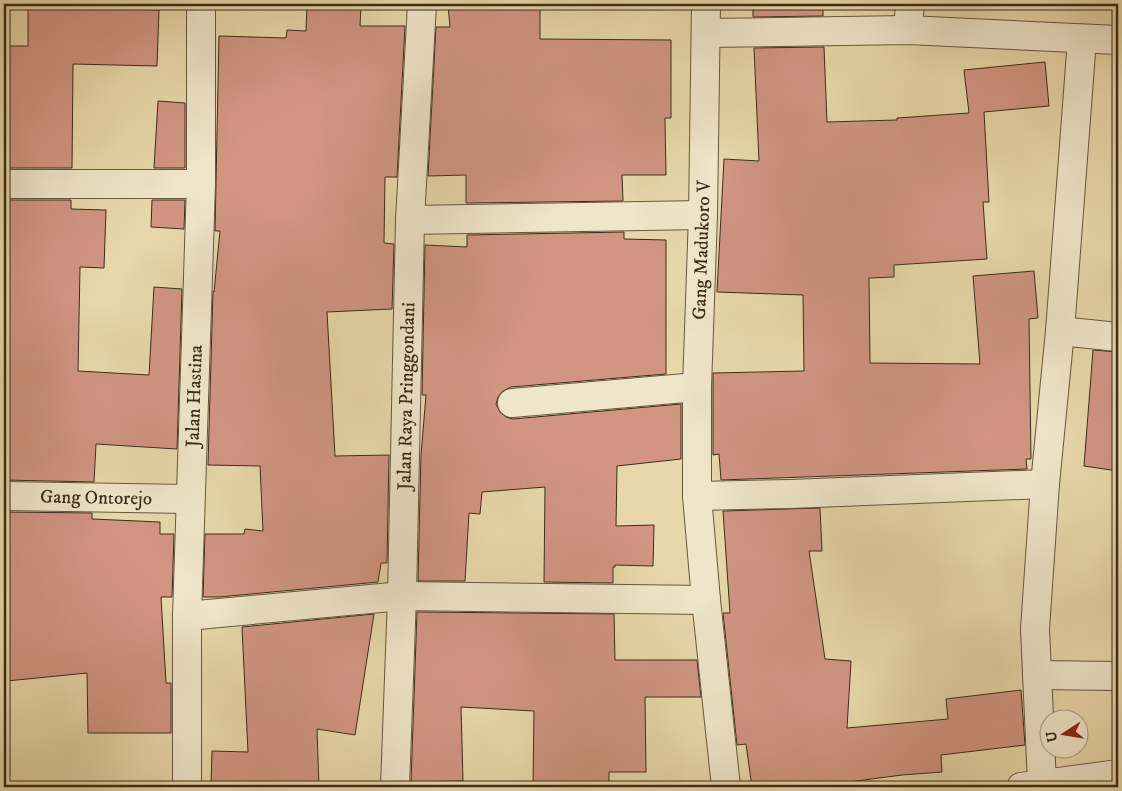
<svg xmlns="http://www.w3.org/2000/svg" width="1122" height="791" viewBox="0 0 1122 791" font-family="'IM FELL DW Pica',serif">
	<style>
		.building { fill: #d19582; stroke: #3c2c1b }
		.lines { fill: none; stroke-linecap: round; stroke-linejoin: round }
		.street-casing { stroke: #67573f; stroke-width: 30 }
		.street { stroke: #efe5c8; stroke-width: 28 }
		.labels { text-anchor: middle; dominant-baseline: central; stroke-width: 4.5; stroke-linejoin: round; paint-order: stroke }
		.street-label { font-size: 19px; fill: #3c2c1b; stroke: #efe5c8 }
	</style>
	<rect width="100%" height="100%" fill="#e7d7aa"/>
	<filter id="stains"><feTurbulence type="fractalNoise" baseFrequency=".004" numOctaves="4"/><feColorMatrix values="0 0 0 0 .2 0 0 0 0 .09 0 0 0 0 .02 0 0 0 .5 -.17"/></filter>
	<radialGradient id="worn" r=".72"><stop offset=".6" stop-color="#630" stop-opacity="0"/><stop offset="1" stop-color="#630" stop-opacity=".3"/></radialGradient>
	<g class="building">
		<polygon points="28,4 74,4 74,7 159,10 157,66 73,64 72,168 4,168 4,46 28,46"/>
		<polygon points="307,4 361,4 360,26 405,26 397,177 385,177 384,243 394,244 392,309 327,312 335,456 389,455 387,563 381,563 378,582 219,597 203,597 205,534 244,534 245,529 263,531 260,466 208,465 213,291 214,292 220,231 215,231 219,36 286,38 287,30 306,31"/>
		<polygon points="448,4 540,4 540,39 671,40 671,118 665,118 666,175 622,175 623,201 466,203 466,175 428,176 436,27 450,27"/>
		<polygon points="753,4 823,4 823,16 753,17"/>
		<polygon points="824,47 827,122 897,120 897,118 969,113 964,70 1045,62 1049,106 984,112 989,202 983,202 987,259 894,265 894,277 869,278 870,363 980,364 973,276 1034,271 1038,318 1029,319 1031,459 1026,459 1027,469 721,480 719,454 713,455 713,373 804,371 803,295 717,292 724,159 759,161 754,48"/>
		<polygon points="158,101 185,103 185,168 154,168"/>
		<polygon points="4,200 71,200 71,209 106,210 104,268 80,267 78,371 149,375 154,287 182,289 177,449 96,444 94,482 4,480"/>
		<polygon points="152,200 185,200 184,229 151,227"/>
		<polygon points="624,232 624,239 666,240 666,374 511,387 503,391 498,397 496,404 500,412 506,417 513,419 681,404 681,459 617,466 616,526 654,525 653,566 615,565 615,567 613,567 613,583 544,582 545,487 482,492 480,514 469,513 465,581 418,581 421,455 426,395 422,395 425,245 467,247 467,235"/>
		<polygon points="1093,350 1118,352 1118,471 1084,466"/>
		<polygon points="820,508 822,551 809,551 825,659 851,661 847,728 948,719 946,699 1021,690 1025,745 941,755 942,772 902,775 810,787 752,787 746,744 737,745 723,613 730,613 723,511"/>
		<polygon points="4,512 92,513 92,519 160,522 160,534 174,534 172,597 161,597 166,683 171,683 171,733 88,733 87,673 7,681 4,640"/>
		<polygon points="417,612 614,614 615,660 697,660 701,697 645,697 646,772 609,772 609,787 533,787 534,711 461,707 463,781 411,782"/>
		<polygon points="374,614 355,735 317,729 319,787 211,787 212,751 248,752 242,627"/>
	</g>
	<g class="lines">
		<g class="street-casing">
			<g id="street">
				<polyline points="706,4 703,215 697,387 697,496 706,600 726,787"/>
				<polyline points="908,30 910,4"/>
				<polyline points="706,33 908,30 1118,40"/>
				<polyline points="4,184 201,184"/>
				<polyline points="410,220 703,215"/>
				<polyline points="1060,331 1118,337"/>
				<polyline points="512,403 697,387"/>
				<path id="s1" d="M4,496L189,499"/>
				<polyline points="697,496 790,494 1045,484"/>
				<polyline points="187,616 402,596 706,600"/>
				<polyline points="1037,675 1118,676"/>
				<polyline points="1042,784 1035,629 1045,484 1060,331 1082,39"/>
				<path id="s2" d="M187,787V616L201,184V4"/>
				<path id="s3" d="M395,787L402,596L410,220L422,4"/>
				<polyline points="1021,787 1118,774"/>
			</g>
		</g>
		<use href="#street" class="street"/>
	</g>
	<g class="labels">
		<g class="street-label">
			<text transform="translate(702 250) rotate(-88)">Gang Madukoro V</text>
			<text stroke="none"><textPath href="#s2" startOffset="391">Jalan Hastina</textPath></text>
			<text stroke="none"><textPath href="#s3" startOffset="391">Jalan Raya Pringgondani</textPath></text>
			<text stroke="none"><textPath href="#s1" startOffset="92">Gang Ontorejo</textPath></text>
		</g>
	</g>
	<rect width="1122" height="791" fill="none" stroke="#e7d7aa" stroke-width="20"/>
	<rect x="5" y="5" width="1112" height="781" fill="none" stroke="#3c2c1b" stroke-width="2.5"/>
	<rect x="10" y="10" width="1102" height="771" fill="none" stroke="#3c2c1b"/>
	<g transform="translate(1064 734) rotate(258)"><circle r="24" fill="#efe5c8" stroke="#a79b83"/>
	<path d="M0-4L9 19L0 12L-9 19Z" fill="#8f2418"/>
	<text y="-8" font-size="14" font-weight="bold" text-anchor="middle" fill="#3c2c1b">U</text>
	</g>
	<rect width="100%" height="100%" filter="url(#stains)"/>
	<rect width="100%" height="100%" fill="url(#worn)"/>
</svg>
